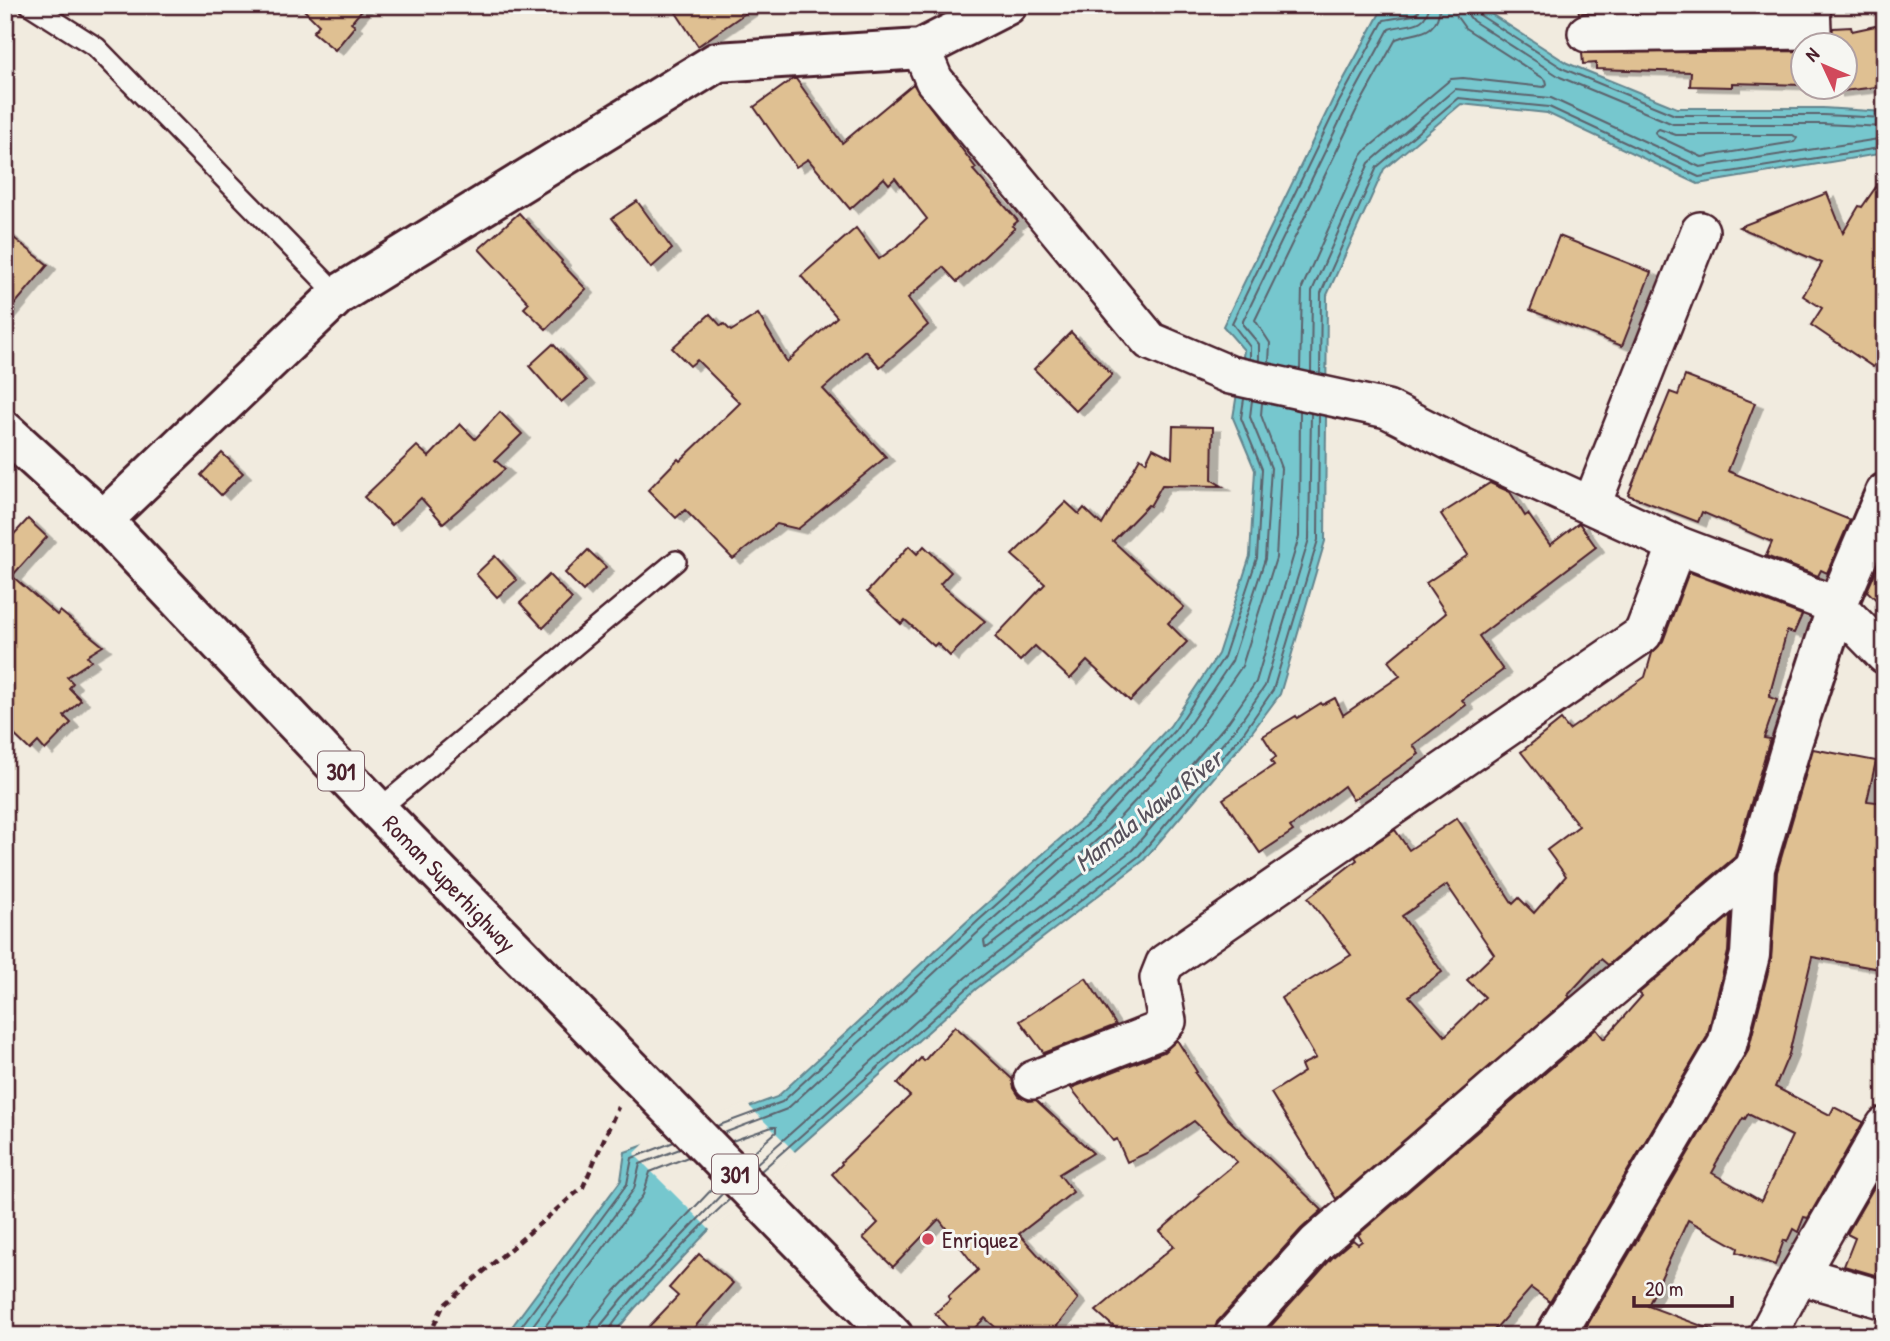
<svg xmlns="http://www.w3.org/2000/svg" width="1890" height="1341" viewBox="0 0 1890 1341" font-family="'Patrick Hand',sans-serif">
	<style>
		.water { fill: #76c7ce; stroke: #64848d; stroke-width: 2 }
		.pier { fill: #f1ebdf }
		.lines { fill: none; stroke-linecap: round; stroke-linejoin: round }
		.shore { stroke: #5c626c; stroke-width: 2 }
		.building { fill: #dfc092; stroke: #4a1f2b; stroke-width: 2; fill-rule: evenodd; filter: url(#shadow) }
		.service-casing { stroke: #4a1f2b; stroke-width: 24 }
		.minor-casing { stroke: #4a1f2b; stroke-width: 42 }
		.tertiary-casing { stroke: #4a1f2b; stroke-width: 44 }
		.primary-casing { stroke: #4a1f2b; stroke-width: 44 }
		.path { stroke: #4a1f2b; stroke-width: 4.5; stroke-dasharray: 7 5; stroke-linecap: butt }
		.service { stroke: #f6f6f2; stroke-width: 19 }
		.minor { stroke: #f6f6f2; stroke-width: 37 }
		.tertiary { stroke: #f6f6f2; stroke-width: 38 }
		.primary { stroke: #f6f6f2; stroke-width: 38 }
		.poi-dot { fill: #d1495b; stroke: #f6f6f2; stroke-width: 2.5 }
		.labels { text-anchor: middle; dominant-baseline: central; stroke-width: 6; stroke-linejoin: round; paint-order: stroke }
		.shield { fill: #f6f6f2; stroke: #7e6067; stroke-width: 2 }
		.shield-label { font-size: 23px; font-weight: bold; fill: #4a1f2b }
		.street-label { font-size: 24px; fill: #4a1f2b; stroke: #f6f6f2 }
		.poi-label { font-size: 24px; fill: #4a1f2b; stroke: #f6f6f2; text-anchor: start }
		.water-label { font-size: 26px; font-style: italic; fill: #57515c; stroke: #f6f6f2 }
	</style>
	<defs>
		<filter id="shadow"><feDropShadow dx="8" dy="4.5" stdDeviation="0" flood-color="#0004"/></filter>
	</defs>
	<rect width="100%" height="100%" fill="#f1ebdf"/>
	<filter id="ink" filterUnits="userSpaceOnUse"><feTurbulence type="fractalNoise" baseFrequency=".0143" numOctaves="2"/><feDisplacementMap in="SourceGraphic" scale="14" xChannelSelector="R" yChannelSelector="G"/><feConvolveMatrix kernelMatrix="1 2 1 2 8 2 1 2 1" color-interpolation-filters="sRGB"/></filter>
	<g filter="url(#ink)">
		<polygon class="water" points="1440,5 1477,5 1567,63 1677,108 1823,108 1885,112 1885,153 1698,184 1547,113 1461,104 1384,169 1327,295 1325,541 1280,694 1249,736 1143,861 976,989 724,1214 635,1308 612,1336 505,1336 621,1180 625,1152 777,1097 974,915 1088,814 1170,726 1218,654 1250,556 1255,470 1233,418 1244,350 1223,326 1333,99 1380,13"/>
		<polygon class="pier" points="747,1104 797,1154 712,1232 634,1154 647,1141"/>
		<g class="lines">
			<g class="shore">
				<polyline points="1466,5 1468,15 1473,21 1560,77 1673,124 1823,124 1885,127"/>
				<polyline points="1475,5 1478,14 1564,69 1675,115 1823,115 1885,118"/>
				<polygon points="1659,129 1676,135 1793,135 1797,138 1794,142 1702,157 1657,136 1655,132"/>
				<polyline points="1250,359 1250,347 1232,323 1339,102 1384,20 1414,15 1419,11 1420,5"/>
				<path d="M1259,361V344L1243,325V321L1347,106L1389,29C1406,23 1427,29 1429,5"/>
				<path d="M1269,363L1270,343L1255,320L1356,111L1396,39C1417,31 1438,37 1440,5"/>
				<polyline points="1300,370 1302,288 1360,158 1367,149 1451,79 1463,78 1544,87 1547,84 1546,80 1465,28 1457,17 1455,5"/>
				<polyline points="1311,372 1312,291 1369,163 1455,89 1551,98 1700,167 1885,138"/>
				<polyline points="1320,374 1321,293 1377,167 1458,98 1549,107 1699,177 1885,147"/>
				<polyline points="1262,403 1261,415 1281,468 1276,558 1242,666 1189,743 1107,831 984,941 985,947 988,947 1125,842 1229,721 1256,682 1299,537 1300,411"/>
				<polyline points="717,1126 782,1102 979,920 1093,819 1175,730 1224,657 1257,558 1262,469 1241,418 1244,399"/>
				<polyline points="724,1133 787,1109 985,926 1099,825 1182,735 1232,661 1265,559 1271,468 1250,417 1252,400"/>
				<polyline points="732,1141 772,1127 776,1127 776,1132 748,1157"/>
				<polyline points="755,1165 966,977 1132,850 1237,727 1265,686 1309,539 1311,413"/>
				<polyline points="761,1171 972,984 1139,856 1244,732 1273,690 1318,540 1319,415"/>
				<polyline points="514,1336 627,1184 632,1158 674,1142"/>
				<polyline points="525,1336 634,1189 640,1164 680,1149"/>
				<polyline points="538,1336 643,1195 650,1172 688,1157"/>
				<polyline points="588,1336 592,1320 615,1291 716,1185"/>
				<polyline points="599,1336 601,1325 623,1298 723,1193"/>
				<path d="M607,1336C610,1317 710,1217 730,1199"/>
			</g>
		</g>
		<g class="building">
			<polygon points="299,5 366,5 351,23 355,26 335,50 313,32 319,25"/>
			<polygon points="671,5 757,5 698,46"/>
			<polygon points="1578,5 1743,5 1734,10 1587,12 1579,14"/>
			<polygon points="1880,25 1885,43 1885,86 1835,92 1834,88 1844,88 1844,46 1825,46 1831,39 1833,28 1851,27 1852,31"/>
			<polygon points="1802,51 1802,85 1732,83 1732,87 1690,86 1691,72 1596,69 1596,63 1583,64 1582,53"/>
			<polygon points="793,79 796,79 842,143 913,84 976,168 973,170 1018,221 1012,226 1015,228 957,282 943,267 908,298 928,325 880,367 866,351 823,389 886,457 798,529 777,524 733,559 685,510 676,518 648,490 678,459 680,461 740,403 697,360 690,366 672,348 710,314 721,326 724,324 731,331 758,314 787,362 837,317 801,276 856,228 879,259 905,240 927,219 895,178 889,184 884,178 850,209 808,159 796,167 754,107"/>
			<polygon points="1885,174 1885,349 1873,367 1811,325 1822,308 1803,296 1822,263 1739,227 1827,193 1843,233 1859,206 1862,207"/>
			<polygon points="637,201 672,249 651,268 612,218"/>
			<polygon points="519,213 562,261 561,263 586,289 546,329 524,308 529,303 479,249"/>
			<polygon points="5,231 48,265 5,316"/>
			<polygon points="1559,236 1651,272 1622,346 1530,310"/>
			<polygon points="1071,332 1112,375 1076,411 1034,369"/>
			<polygon points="553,344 586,381 561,402 529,366"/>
			<polygon points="1685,376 1755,403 1728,471 1850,520 1827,573 1821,570 1818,576 1766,556 1772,542 1702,512 1698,522 1628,495 1670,392 1678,395"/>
			<polygon points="500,412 522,434 495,460 505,469 443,523 421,498 392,525 364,497 417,446 429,457 460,424 475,439"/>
			<polygon points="1173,426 1213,427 1212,480 1222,486 1162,485 1150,506 1148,505 1113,541 1184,607 1168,623 1187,642 1130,701 1087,661 1070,679 1035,646 1020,661 995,637 1045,584 1012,555 1066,502 1079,514 1084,508 1102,525 1140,458 1146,462 1153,448 1172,458"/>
			<polygon points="222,453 243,473 221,495 201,475"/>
			<polygon points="1490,483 1510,492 1525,516 1528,514 1550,545 1579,523 1596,547 1479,636 1503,670 1462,700 1466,705 1413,745 1419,754 1353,800 1344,786 1290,827 1293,831 1260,853 1223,799 1274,765 1271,761 1276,757 1263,736 1296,716 1297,718 1321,703 1322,705 1335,698 1343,715 1400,676 1388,661 1446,613 1426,583 1468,555 1441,514"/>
			<polygon points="28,519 47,537 12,576 57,615 60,611 103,646 87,656 91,661 67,677 73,683 69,688 81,700 64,716 71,723 45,750 38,742 30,750 5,726 5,544"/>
			<polygon points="909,546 917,554 924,546 951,572 940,584 985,621 950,656 937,643 934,646 905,620 901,624 867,592"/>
			<polygon points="588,550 606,567 583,591 565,573"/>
			<polygon points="1885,550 1885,608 1867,591"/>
			<polygon points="495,556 517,580 497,597 476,574"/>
			<path d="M1689,572L1802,615L1794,633L1787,631L1769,697L1777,700L1764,738L1770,739L1735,857L1608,965L1601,959L1568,995L1570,997L1336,1199L1271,1093L1304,1072L1301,1065L1316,1058L1281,998L1351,955L1308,898L1357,860L1355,857L1395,830L1409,850L1457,818L1513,904L1519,898L1534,913L1566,876L1547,850L1579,826L1521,752L1561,720L1569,730L1645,677L1652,653L1663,641ZM1447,885L1494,954L1467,980L1485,997L1445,1036L1409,996L1442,972L1402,916Z"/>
			<polygon points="549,575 572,599 543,628 520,603"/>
			<path d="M1813,749L1876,761L1867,801L1885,803V952L1880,969L1812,957L1789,1054L1775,1087L1830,1115L1834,1107L1863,1122L1808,1218L1804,1217L1798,1232L1793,1229L1787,1242L1784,1240L1775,1265L1737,1252L1738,1248L1688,1220L1648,1306L1721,1333L1720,1336H1581L1748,1051L1771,960L1777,872ZM1748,1114L1792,1136L1761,1201L1712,1173L1716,1166L1715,1165L1743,1118L1745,1119Z"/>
			<polygon points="1730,916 1728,952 1707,1037 1550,1302 1531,1288 1489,1336 1262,1336 1332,1258 1353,1240 1358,1244 1362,1241 1358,1235 1596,1029 1604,1039 1642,996 1639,993"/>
			<polygon points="1086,978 1116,1025 1044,1053 1020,1021"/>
			<polygon points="955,1026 1012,1079 1014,1088 1019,1096 1029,1101 1036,1100 1093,1153 1059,1174 1073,1192 1019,1234 1078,1299 1049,1336 1005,1336 985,1318 966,1336 955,1336 935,1313 950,1300 948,1297 978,1270 939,1219 893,1267 863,1238 878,1223 832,1174 842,1164 841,1162 910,1096 897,1084 921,1058 924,1061"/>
			<polygon points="1177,1040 1197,1072 1195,1073 1227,1118 1322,1210 1301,1229 1217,1322 1213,1336 1124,1336 1096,1311 1174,1246 1160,1231 1200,1196 1198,1194 1237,1162 1194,1121 1149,1152 1127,1162 1117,1139 1113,1141 1071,1088 1164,1052"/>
			<polygon points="1885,1168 1885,1278 1844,1266 1855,1238 1847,1234"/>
			<polygon points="699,1254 733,1283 687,1336 640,1336 678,1296 669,1288"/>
		</g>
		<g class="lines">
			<g class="service-casing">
				<g id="service">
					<polyline points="30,5 96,47 338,295"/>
					<polyline points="378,810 676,561"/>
				</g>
			</g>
			<g class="minor-casing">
				<g id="minor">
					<polyline points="1587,33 1812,30 1811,5"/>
					<polyline points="921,49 934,80 1150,341 1230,375 1387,409 1454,443 1677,545 1837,606 1885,655"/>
					<polyline points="1592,504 1700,231"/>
					<polyline points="1033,1080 1156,1032 1167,1021 1159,978 1165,963 1643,634 1677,545"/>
					<polyline points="1799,1275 1885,1300"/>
					<polyline points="1233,1336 1317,1243 1539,1050 1755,868"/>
					<polyline points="1767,1336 1799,1275 1885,1126"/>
				</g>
			</g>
			<g class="tertiary-casing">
				<g id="tertiary">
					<polyline points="103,520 338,295 717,62 921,49 1007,5"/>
					<polyline points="1555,1336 1727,1045 1750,955 1755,868 1793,740 1837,606 1885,493"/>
				</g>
			</g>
			<g class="primary-casing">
				<polyline id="primary" points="5,431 103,520 378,810 893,1336"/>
			</g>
			<polyline class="path" points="429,1336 443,1306 583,1187 618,1107"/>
			<use href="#service" class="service"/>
			<use href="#minor" class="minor"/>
			<use href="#tertiary" class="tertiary"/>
			<use href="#primary" class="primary"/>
		</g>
	</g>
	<circle class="poi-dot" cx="928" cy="1239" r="7"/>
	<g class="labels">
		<g class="shield">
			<rect x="318" y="751.5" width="46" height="39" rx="5"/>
			<rect x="712" y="1154.5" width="46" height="39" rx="5"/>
		</g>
		<g class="shield-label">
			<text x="341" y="771">301</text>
			<text x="735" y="1174">301</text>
		</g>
		<g class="street-label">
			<text transform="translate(450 883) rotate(46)">Roman Superhighway</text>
		</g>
		<g class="poi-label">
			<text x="942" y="1239">Enriquez</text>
		</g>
		<g class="water-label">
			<text transform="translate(1148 810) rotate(-38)">Mamala Wawa River</text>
		</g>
	</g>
	<rect width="1890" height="1341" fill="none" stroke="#f6f6f2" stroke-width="28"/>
	<rect x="14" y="14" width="1862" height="1313" fill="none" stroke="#4a1f2b" stroke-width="2.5" filter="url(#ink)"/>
	<g transform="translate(1824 66) rotate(314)"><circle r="33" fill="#f6f6f2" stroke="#b1a0a2" stroke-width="2"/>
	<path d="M0-5L12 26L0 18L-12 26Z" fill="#d1495b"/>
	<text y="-10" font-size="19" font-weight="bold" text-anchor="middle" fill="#4a1f2b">N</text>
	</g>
	<path d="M1634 1296v10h98v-10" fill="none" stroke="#4a1f2b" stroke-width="3.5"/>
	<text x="1645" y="1296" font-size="21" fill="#4a1f2b" stroke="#f6f6f2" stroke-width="5" paint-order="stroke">20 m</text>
</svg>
